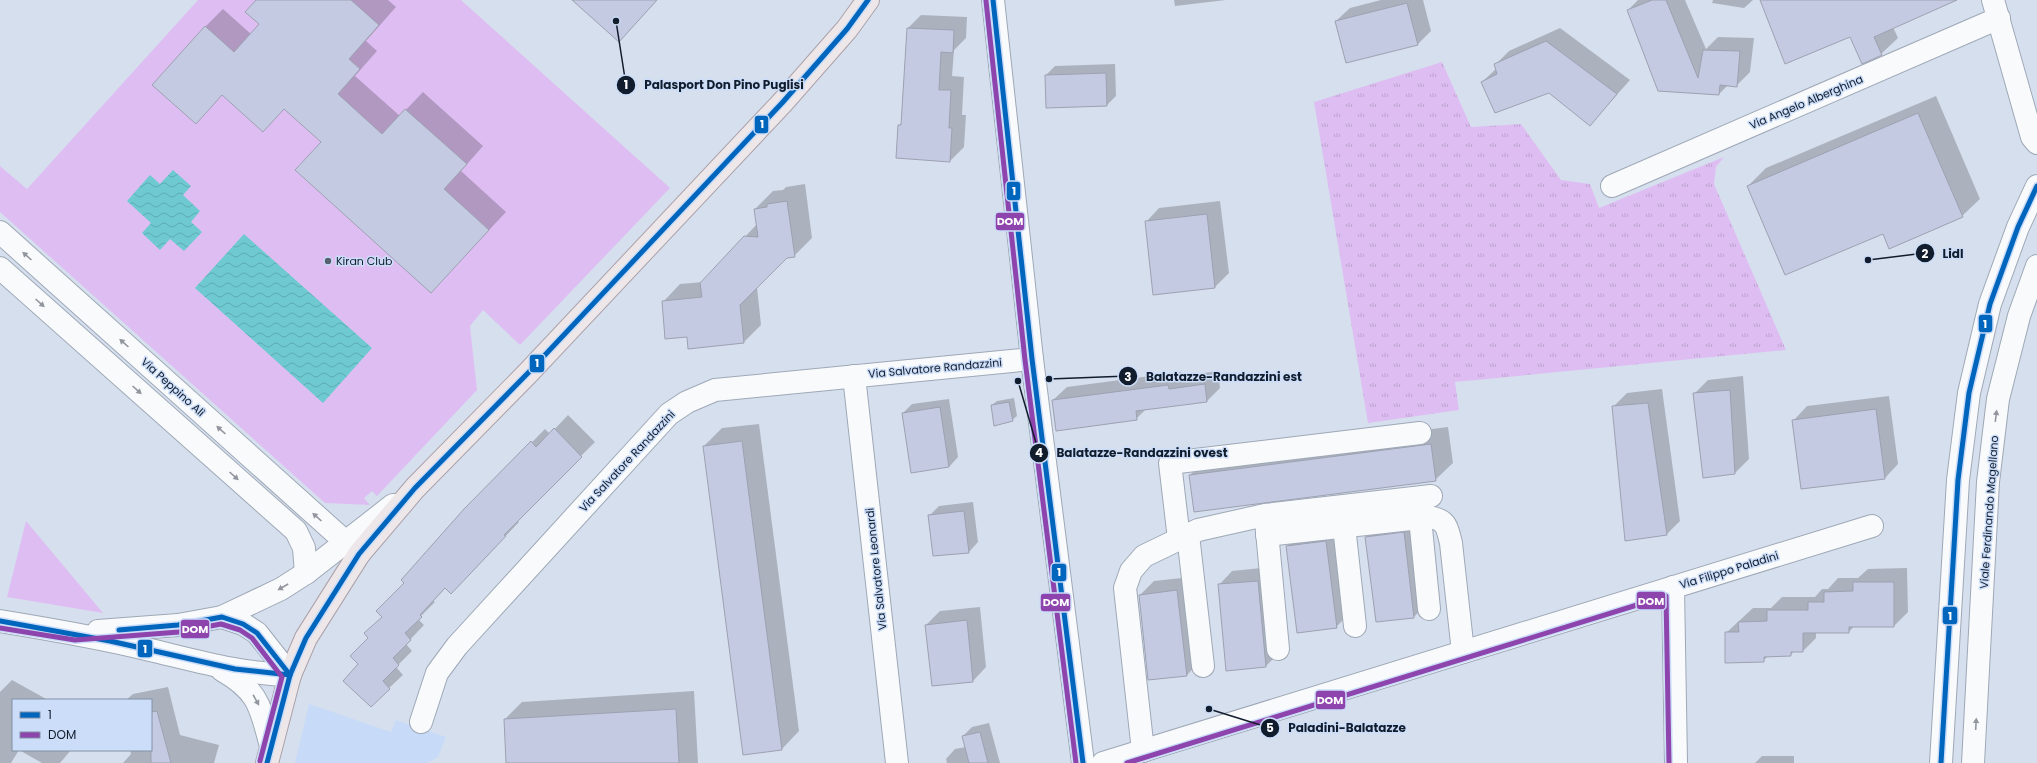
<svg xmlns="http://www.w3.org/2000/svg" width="2037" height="763" viewBox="0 0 2037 763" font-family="Poppins,sans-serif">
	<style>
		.built { fill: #c7daf7 }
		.grass { fill: url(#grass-tufts) }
		.garden { fill: #debef2 }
		.water { fill: url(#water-waves) }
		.shadow { fill: #0003 }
		.building { fill: #c4cae2; stroke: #9da1b1 }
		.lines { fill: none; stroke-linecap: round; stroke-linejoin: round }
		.minor-casing { stroke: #9ea8b6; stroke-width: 24 }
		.major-casing { stroke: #aba2aa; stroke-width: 24 }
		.minor { stroke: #f9fafc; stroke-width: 22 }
		.major { stroke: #ede7e9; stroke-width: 22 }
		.bus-1-casing { stroke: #cbddf8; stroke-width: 8 }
		.bus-2-casing { stroke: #cbddf8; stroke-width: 8 }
		.bus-1 { stroke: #0065bd; stroke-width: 5 }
		.bus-2 { stroke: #8e44ad; stroke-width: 5 }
		.oneway { fill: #91969e }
		.poi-dot { fill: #566070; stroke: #cbddf8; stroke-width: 1.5 }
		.labels { text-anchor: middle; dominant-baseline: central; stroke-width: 3; stroke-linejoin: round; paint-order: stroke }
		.street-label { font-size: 11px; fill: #111c2c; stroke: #cbddf8 }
		.poi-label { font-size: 11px; fill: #111c2c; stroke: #cbddf8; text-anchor: start }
		.leader { fill: none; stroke: #111c2c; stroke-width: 1.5 }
		.callout-dot { fill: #111c2c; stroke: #cbddf8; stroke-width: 1.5 }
		.mark-label { font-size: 12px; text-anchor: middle; font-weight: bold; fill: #fff }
		.callout-label { font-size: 12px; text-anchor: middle; font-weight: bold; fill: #111c2c; stroke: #cbddf8; stroke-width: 3; stroke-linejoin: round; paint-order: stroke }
		.line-badge { stroke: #cbddf8; stroke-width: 1.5 }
		.badge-label { font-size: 11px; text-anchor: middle; font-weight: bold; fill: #fff }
	</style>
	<defs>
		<pattern id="grass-tufts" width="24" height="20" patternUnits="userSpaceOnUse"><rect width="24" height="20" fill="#debef2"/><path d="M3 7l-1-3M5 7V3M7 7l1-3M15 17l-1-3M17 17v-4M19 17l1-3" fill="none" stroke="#bda3d0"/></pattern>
		<pattern id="water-waves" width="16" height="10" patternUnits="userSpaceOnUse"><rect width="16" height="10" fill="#6ec9d1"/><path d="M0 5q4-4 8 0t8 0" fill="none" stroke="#5eacb4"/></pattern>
	</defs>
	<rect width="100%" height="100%" fill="#d6dfee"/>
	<polygon class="built" points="309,704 391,732 396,720 446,737 438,757 427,763 295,763"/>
	<polygon class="grass" points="1442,62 1471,127 1521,124 1561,180 1590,184 1599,208 1724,157 1716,167 1714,184 1786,350 1455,382 1459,410 1368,423 1314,102"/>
	<g class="garden">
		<polygon points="198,0 461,0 670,188 520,345 483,310 470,326 477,390 377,496 372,491 364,498 370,505 325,503 0,212 0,166 27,189"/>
		<polygon points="26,521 103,613 7,597"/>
	</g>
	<g class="water">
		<polygon points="173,170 191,186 183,195 200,211 191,222 202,232 184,251 170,239 160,250 142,233 151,223 127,201 150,175 160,184"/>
		<polygon points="244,234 372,348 323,403 195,288"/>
	</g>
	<g class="shadow">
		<polygon points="257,0 388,0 396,7 366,41 377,51 355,76 400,116 423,92 483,146 461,171 506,212 431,292 322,142 284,108 223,94 195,123 205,27 223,9 251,34 260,24"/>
		<polygon points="573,0 657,0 619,41"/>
		<polygon points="1174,0 1226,0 1175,6"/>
		<polygon points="1381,0 1423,0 1431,31 1417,45 1336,21 1350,8"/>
		<polygon points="1638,0 1685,0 1706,49 1718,37 1754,38 1750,72 1736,86 1728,85 1719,94 1659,90 1628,10"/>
		<polygon points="1713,0 1753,0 1744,8 1712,3"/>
		<polygon points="1761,0 1945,0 1893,27 1898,38 1881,54 1851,36"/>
		<polygon points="921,15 967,17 966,38 954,50 952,76 964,77 962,115 966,115 964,147 950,161 899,125 903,122 908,28"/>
		<polygon points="1560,28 1630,80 1590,125 1549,92 1482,82 1497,68 1496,64 1509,51"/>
		<polygon points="1115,64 1116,96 1107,105 1047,106 1046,75 1055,66"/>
		<polygon points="1936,96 1980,199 1962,216 1883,232 1748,186 1766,168"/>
		<polygon points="805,184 812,238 794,256 786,257 757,287 761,325 744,342 688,336 663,302 680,284 703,282 757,224 755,209 773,191 783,190 786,187"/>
		<polygon points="1220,201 1229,273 1215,287 1154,294 1146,222 1159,208"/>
		<polygon points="1218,371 1220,388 1207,401 1146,409 1136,419 1053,400 1067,387 1181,372 1182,376"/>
		<polygon points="1743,376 1749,459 1735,473 1704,477 1694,394 1708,380"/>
		<polygon points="1662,389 1680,521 1667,534 1613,407 1627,393"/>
		<polygon points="1889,396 1898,464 1885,478 1794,420 1807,406"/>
		<polygon points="1014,398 1017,416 1012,420 992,405 997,401"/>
		<polygon points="949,399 958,457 949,467 903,413 912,404"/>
		<polygon points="568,415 595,442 517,520 519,522 465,579 446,587 433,601 435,602 418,619 424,625 406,644 412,651 396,667 403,675 389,688 359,664 369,638 365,633 383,616 405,583 465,510 545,429 550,434"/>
		<polygon points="759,424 799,731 782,749 704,446 722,428"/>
		<polygon points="1448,427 1453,463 1435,480 1190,475 1208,457"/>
		<polygon points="973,502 978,542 969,552 929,516 939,506"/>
		<polygon points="1417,519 1427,603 1414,617 1366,537 1380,523"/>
		<polygon points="1339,528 1350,613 1336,627 1287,546 1301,532"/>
		<polygon points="1271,567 1280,652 1266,666 1219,585 1232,571"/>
		<polygon points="1907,568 1908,612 1894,626 1854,626 1849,632 1816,632 1816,638 1803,651 1795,651 1790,655 1768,656 1763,661 1726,633 1753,608 1771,608 1782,597 1815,597 1822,589 1828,589 1838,578 1858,578 1868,569"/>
		<polygon points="1191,577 1200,661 1187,675 1140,595 1154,581"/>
		<polygon points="980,607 986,667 973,681 926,625 940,611"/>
		<polygon points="12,680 48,700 13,700 13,750 71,750 60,763 42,763 19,750 11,763 0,763 0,692"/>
		<polygon points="168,687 180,735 219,745 214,763 123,763 131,754 130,750 151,750 151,700 126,700 133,694"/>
		<polygon points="694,691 698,763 507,763 505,719 522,702"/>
		<polygon points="989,723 1000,763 947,763 946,759 955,749 966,747 963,736 972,727"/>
		<polygon points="1762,756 1794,756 1794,763 1755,763"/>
	</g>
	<g class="building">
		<polygon points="256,0 351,0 379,25 349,59 360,69 338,94 382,134 405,109 467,164 444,189 489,230 431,293 295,170 321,142 284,109 263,132 222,95 196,124 152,85 205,26 234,52 259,24 245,12"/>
		<polygon points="572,0 657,0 619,42"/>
		<polygon points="1652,0 1666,0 1698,78 1703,50 1740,51 1737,87 1720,85 1719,95 1658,91 1627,10"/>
		<polygon points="1760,0 1957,0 1874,37 1882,55 1862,64 1850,37 1785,64"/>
		<polygon points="1407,3 1418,45 1346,63 1335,21"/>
		<polygon points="907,28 954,30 953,53 941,52 939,90 951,90 949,128 952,128 950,162 896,158 898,125 901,125"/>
		<polygon points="1546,41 1617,94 1590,126 1549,93 1495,113 1481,82 1497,74 1494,64"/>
		<polygon points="1106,73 1107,106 1046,108 1045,75"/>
		<polygon points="1918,113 1963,217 1889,249 1883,234 1785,275 1747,186"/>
		<polygon points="787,201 795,257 787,258 740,305 744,343 688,349 687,337 665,339 662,301 702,297 700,283 744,236 758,237 754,209 767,207 767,204"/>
		<polygon points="1207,214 1215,288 1153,295 1145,221"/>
		<polygon points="1205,384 1207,402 1136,411 1137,420 1056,431 1052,400 1168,385 1169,389"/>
		<polygon points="1730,390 1735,474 1703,478 1693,393"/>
		<polygon points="1009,402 1013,421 994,426 991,405"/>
		<polygon points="1648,403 1667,535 1625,541 1612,406"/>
		<polygon points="940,407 949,467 911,473 902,413"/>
		<polygon points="1876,409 1885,479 1801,489 1792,420"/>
		<polygon points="554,428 582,457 504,535 506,536 451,594 445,588 420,615 422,617 405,633 411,640 393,658 399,665 383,681 390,689 371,707 343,681 358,664 350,656 368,638 364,633 382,617 376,611 404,583 401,580 464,509 531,441 536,447"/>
		<polygon points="742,441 782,750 743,755 703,446"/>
		<polygon points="1431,444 1436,481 1194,512 1189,475"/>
		<polygon points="964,511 969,553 933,556 928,515"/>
		<polygon points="1404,532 1414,618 1376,622 1365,537"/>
		<polygon points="1326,541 1337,628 1297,633 1286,546"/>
		<polygon points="1258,581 1266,667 1226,671 1218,584"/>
		<polygon points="1853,582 1894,582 1894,627 1849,627 1849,633 1803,633 1803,652 1791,652 1791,656 1764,657 1764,662 1725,663 1725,632 1739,632 1738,622 1767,621 1767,610 1808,610 1808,602 1824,602 1824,592 1853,591"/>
		<polygon points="1177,590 1187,676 1148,680 1139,595"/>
		<polygon points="967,620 973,682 932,686 925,625"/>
		<polygon points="676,709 679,763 506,763 504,719"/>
		<polygon points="157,711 171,763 151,763 151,712"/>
		<polygon points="980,732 988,763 969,763 962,736"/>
	</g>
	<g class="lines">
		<g class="minor-casing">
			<g id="minor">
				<polyline points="993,0 1032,359 1083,763"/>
				<polyline points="1993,0 2032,137 2037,143"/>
				<polyline points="1612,186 1999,18"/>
				<polyline points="0,232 359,554"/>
				<polyline points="0,268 296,531 304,548 306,573"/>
				<polyline points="854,376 897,763"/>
				<polyline points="1420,518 1429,609"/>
				<polyline points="1266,521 1278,649"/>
				<polyline points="1344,526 1355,626"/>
				<polyline points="1188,535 1203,666"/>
				<path d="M1267,535L1429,517C1447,520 1447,527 1451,543L1463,652"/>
				<polyline points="1179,539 1170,463 1420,433"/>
				<polyline points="1673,587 1676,763"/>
				<polyline points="222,617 281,589 306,573 393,505"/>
				<path d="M0,621C49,629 98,637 146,649C194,660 240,674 290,675"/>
				<polyline points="98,631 178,625 222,617 243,624 257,633 290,675"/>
				<path d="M222,670C260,692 260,707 271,746"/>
				<polyline points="421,722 437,673 457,646 669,414 687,402 715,390 1032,359"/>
				<polyline points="1143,751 1125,588 1131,571 1144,556 1198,530 1265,515 1431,496"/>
				<polyline points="1103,763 1872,526"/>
				<polyline points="1941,763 1958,480 1969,393 1990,304 2018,227 2037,186"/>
				<polyline points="1973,763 1988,482 1998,399 2019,316 2037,266"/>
			</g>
		</g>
		<g class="major-casing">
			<polyline id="major" points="267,763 290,675 306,638 359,554 415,488 528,373 782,103 847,29 868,0"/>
		</g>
		<use href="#minor" class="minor"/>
		<use href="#major" class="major"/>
		<g class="bus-1-casing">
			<g id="bus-1">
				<polyline points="993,0 1032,359 1083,763"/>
				<polyline points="0,621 110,641 235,669 290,675"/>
				<polyline points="119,630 178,625 222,617 243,624 257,633 290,675"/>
				<polyline points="267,763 290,675 306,638 359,554 415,488 528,373 782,103 847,29 868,0"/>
				<polyline points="1941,763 1958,480 1969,393 1990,304 2018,227 2037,186"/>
			</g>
		</g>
		<g class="bus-2-casing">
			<g id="bus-2">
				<polyline points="986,1 1025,360 1076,763"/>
				<polyline points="0,628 75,640 179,632 221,624 240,630 252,638 282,677 260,761"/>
				<polyline points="1127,763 1666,596 1669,763"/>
			</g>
		</g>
		<use href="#bus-1" class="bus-1"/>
		<use href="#bus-2" class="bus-2"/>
	</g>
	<defs><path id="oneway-solid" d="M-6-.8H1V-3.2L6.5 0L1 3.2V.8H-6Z"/></defs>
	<g class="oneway">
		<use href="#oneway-solid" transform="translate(27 256) rotate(-138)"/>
		<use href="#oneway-solid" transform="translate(40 303) rotate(42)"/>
		<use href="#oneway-solid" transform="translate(124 343) rotate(-138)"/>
		<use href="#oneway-solid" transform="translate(137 390) rotate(42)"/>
		<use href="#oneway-solid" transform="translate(1996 416) rotate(-83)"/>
		<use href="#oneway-solid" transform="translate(221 430) rotate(-138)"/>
		<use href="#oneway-solid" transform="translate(234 476) rotate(42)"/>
		<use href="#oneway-solid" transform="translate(317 517) rotate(-138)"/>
		<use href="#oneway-solid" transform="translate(283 587) rotate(150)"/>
		<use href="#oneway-solid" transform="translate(256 700) rotate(61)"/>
		<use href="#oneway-solid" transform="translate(1976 724) rotate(-87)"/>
	</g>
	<circle class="poi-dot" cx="328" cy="261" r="4"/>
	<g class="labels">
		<g class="street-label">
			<text transform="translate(1806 102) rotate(-23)">Via Angelo Alberghina</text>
			<text transform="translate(935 368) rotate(-5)">Via Salvatore Randazzini</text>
			<text transform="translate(173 387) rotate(42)">Via Peppino Alì</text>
			<text transform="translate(627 461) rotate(-47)">Via Salvatore Randazzini</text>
			<text transform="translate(1989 512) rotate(-86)">Viale Ferdinando Magellano</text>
			<text transform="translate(876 569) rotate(-96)">Via Salvatore Leonardi</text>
			<text transform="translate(1729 570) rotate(-17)">Via Filippo Paladini</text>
		</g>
		<g class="poi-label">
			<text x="336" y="261">Kiran Club</text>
		</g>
	</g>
	<path class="leader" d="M616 21L626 85M1868 260L1925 253M1049 379L1128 376M1018 381L1039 453M1209 709L1270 728"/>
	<g class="callout-dot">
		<circle cx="616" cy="21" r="4"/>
		<circle cx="1868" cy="260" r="4"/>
		<circle cx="1049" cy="379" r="4"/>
		<circle cx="1018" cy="381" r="4"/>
		<circle cx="1209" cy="709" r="4"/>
		<circle cx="626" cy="85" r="10"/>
		<circle cx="1925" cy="253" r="10"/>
		<circle cx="1128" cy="376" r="10"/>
		<circle cx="1039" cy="453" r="10"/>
		<circle cx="1270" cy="728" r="10"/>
	</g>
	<g class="mark-label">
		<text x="626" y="89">1</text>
		<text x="1925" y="258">2</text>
		<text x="1128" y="381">3</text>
		<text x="1039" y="457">4</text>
		<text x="1270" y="732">5</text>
	</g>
	<g class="callout-label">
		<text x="724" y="89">Palasport Don Pino Puglisi</text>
		<text x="1953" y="258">Lidl</text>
		<text x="1224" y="381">Balatazze-Randazzini est</text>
		<text x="1142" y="457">Balatazze-Randazzini ovest</text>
		<text x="1347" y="732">Paladini-Balatazze</text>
	</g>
	<g class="line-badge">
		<rect x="754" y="115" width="15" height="19" rx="4" fill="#0065bd"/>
		<rect x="1006" y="181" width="15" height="20" rx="4" fill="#0065bd"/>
		<rect x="995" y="212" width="30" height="19" rx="4" fill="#8e44ad"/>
		<rect x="1978" y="314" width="15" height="19" rx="4" fill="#0065bd"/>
		<rect x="529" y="354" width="16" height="19" rx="4" fill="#0065bd"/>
		<rect x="1051" y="563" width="16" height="19" rx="4" fill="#0065bd"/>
		<rect x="1636" y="591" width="30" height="19" rx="4" fill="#8e44ad"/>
		<rect x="1040" y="593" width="31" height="19" rx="4" fill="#8e44ad"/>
		<rect x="1942" y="606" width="16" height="19" rx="4" fill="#0065bd"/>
		<rect x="180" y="619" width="30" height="20" rx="4" fill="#8e44ad"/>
		<rect x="137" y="639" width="16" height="19" rx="4" fill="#0065bd"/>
		<rect x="1315" y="690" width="31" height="20" rx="4" fill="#8e44ad"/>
	</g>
	<g class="badge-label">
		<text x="762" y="128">1</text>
		<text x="1014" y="195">1</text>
		<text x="1010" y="225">DOM</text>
		<text x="1985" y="328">1</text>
		<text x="537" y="367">1</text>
		<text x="1059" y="576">1</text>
		<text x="1651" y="605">DOM</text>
		<text x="1056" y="606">DOM</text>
		<text x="1950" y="620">1</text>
		<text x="195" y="633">DOM</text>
		<text x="145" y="653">1</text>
		<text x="1330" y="704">DOM</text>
	</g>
	<rect x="12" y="699" width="140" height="52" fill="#cbddf8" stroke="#8190a6"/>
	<rect x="20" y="712" width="20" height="6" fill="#0065bd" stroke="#8190a6"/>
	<text x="48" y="719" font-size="12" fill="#111c2c">1</text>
	<rect x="20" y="732" width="20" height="6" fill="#8e44ad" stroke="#8190a6"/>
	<text x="48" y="739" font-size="12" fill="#111c2c">DOM</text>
</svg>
